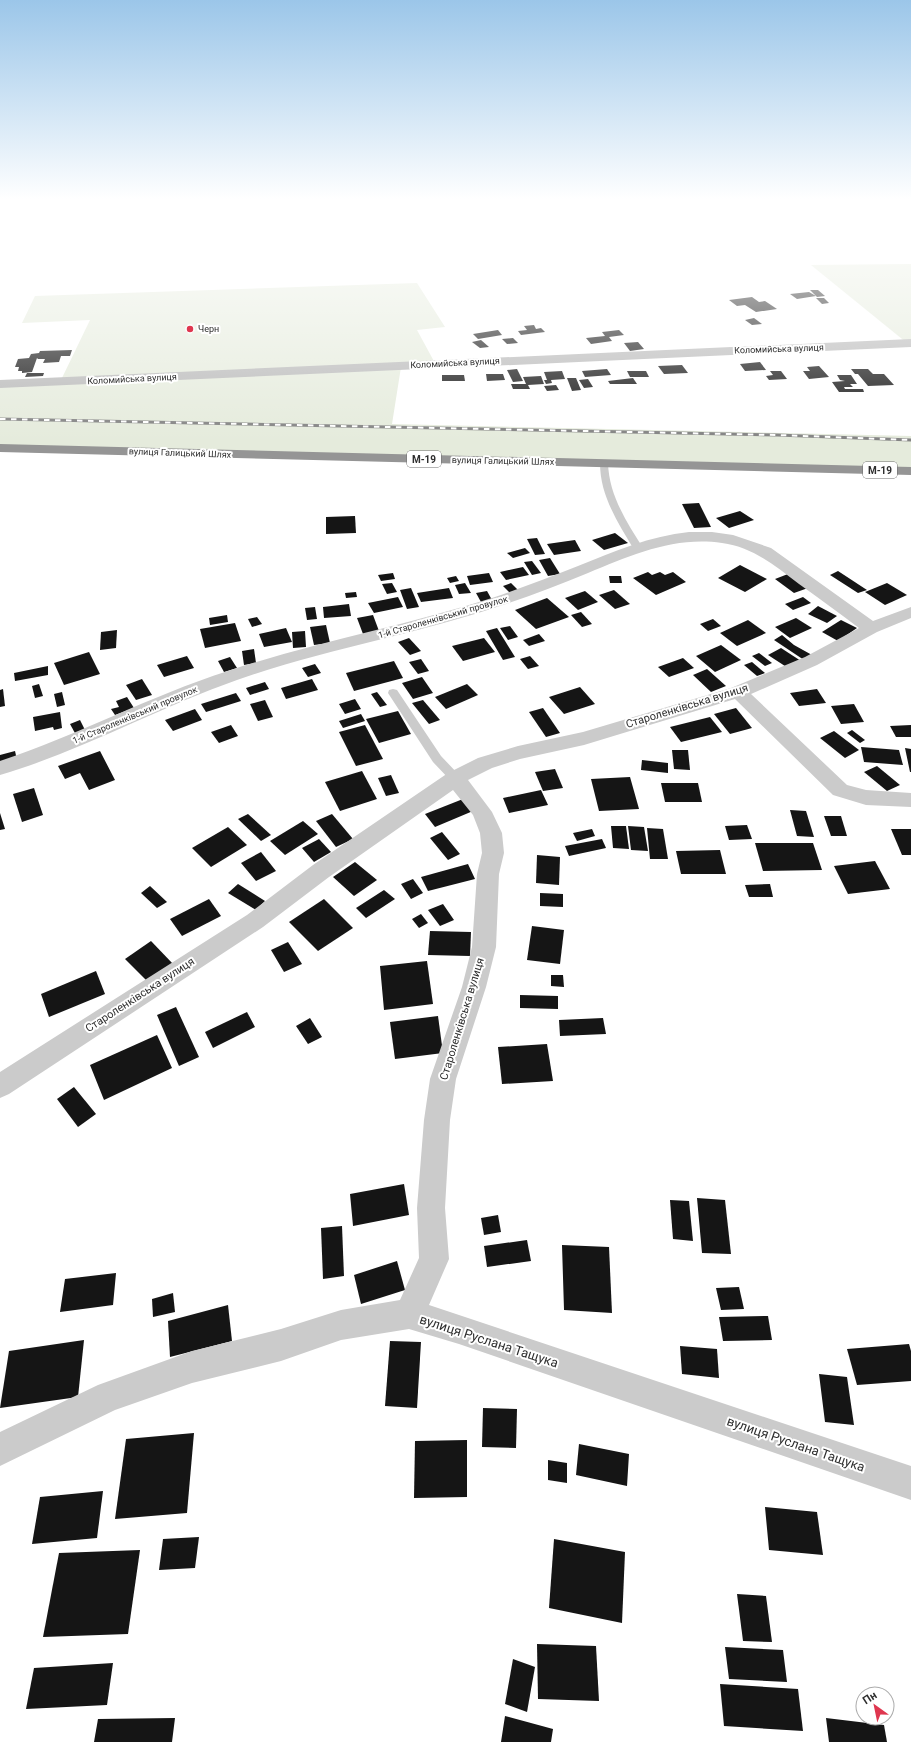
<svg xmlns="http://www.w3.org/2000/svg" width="911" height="1742" viewBox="0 0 911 1742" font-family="Roboto,sans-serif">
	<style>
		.green { fill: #e5ebdc }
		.building { fill: #151515 }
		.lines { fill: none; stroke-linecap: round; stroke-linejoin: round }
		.lane { fill: #cbcbcb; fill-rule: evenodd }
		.street { fill: #cbcbcb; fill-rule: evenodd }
		.secondary { fill: #b8b8b8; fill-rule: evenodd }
		.highway { fill: #959595; fill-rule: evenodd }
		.rail-casing { stroke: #838383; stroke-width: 3 }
		.rail { stroke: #fff; stroke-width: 2; stroke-dasharray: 5.5; stroke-linecap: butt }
		.poi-dot { fill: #df364f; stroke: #fff; stroke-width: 1.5 }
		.labels { text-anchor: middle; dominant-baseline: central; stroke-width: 4; stroke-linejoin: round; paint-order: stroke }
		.far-poi-label { font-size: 9px; fill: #2e2e2e; stroke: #fff; text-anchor: start }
		.far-street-label { font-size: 9px; fill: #2e2e2e; stroke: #fff }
		.shield { fill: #fff; stroke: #6d6d6d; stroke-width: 1 }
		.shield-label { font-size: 10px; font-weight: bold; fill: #2e2e2e }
		.street-label { font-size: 11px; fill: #2e2e2e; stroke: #fff }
		.near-street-label { font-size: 13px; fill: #2e2e2e; stroke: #fff }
	</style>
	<rect width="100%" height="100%" fill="#fff"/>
	<g class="green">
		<polygon points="911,264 911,343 907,343 811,265"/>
		<polygon points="417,283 445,327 417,330 436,365 401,367 392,424 911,436 911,473 0,451 0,383 61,380 90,320 22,323 35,296"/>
	</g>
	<g class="building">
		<polygon points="810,290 818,290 825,296 817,297"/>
		<polygon points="809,292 816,296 797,299 790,294"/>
		<polygon points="752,297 759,302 765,301 777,309 756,312 745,305 737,306 729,300"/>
		<polygon points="816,298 824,298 829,303 822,304"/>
		<polygon points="754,318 762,324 752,325 745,320"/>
		<polygon points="534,325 536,329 541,328 545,332 521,335 518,331 527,330 524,326"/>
		<polygon points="498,330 502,335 478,339 473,334"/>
		<polygon points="619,330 624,335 609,337 612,341 591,344 586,338 605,336 602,332"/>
		<polygon points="513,338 518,343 507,344 502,339"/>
		<polygon points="481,340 489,347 480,348 472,342"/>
		<polygon points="638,342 644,349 630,351 624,343"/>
		<polygon points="72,350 70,356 61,356 59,362 43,363 45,359 38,359 37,358 32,372 22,373 22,371 18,371 19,367 15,367 18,359 29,358 31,354 39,353 40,351"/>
		<polygon points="760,362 766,370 745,371 740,364"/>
		<polygon points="682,365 688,373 664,374 658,366"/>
		<polygon points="819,366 829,377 809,379 803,371 810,371 807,367"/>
		<polygon points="517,369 523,381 513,382 507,370"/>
		<polygon points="607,369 611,375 585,377 582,371"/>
		<polygon points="851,369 868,369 873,374 884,374 894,385 868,386 858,374 855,374"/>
		<polygon points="562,371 565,379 551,380 552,383 546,384 544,380 547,380 544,372"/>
		<polygon points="627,371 646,371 649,377 630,377"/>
		<polygon points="770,371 781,371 787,379 769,380 766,376 773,375"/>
		<polygon points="27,373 44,373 43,376 25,377"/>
		<polygon points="486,374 503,374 505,380 487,381"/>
		<polygon points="442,375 464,375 465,381 442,381"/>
		<polygon points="837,375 851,375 857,384 850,384 853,387 844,387 845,389 863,389 864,392 839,392 832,382 845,381 840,380"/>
		<polygon points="541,376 544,384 528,385 530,389 513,389 511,384 526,384 523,377"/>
		<polygon points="567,378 576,378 581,390 572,391"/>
		<polygon points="633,378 637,384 610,384 608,381"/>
		<polygon points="588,379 593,387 584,388 579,380"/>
		<polygon points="556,385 559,390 547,391 544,386"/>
		<polygon points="699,503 711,527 694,528 682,504"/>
		<polygon points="740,511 754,520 729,528 716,518"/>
		<polygon points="355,516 356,533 326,534 326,517"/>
		<polygon points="615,533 628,543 604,550 592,540"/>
		<polygon points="537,538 545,554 535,555 527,539"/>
		<polygon points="575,540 581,551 554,555 547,544"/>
		<polygon points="525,548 530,553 513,558 507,553"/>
		<polygon points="550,558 560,574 548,576 539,560"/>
		<polygon points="532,561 541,573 532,575 524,562"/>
		<polygon points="740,565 767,579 745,592 718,578"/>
		<polygon points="523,567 529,575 506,580 500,572"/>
		<polygon points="838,571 867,590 858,593 830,575"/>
		<polygon points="648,572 652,575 660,572 665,575 673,572 686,582 656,595 633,578"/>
		<polygon points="393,573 395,579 381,581 378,575"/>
		<polygon points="489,573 493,582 470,585 467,576"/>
		<polygon points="788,574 808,588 794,593 775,579"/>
		<polygon points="456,576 459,581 450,583 447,578"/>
		<polygon points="609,576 621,576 622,583 610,583"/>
		<polygon points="392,583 397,592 387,594 382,584"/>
		<polygon points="465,583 471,593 459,594 455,585"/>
		<polygon points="511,583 519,591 511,594 503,586"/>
		<polygon points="887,583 907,595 885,605 865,592"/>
		<polygon points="411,588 419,607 407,609 400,590"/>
		<polygon points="449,588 453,598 421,602 417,593"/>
		<polygon points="614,590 630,604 615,609 599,595"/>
		<polygon points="487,591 492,600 481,602 476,593"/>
		<polygon points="585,591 598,602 578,610 565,598"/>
		<polygon points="356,592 357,597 346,598 345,593"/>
		<polygon points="398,597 403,607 374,613 368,603"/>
		<polygon points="803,597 811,603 793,610 785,604"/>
		<polygon points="547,598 569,617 536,629 515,610"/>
		<polygon points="349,604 351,616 324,618 323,607"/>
		<polygon points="818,606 837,616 827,623 808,614"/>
		<polygon points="315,607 317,619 307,620 305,608"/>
		<polygon points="581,612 592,624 582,627 571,615"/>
		<polygon points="227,615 228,622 210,625 209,618"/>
		<polygon points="373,615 379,631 363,634 357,618"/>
		<polygon points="257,617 262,624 252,627 248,619"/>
		<polygon points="796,618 812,628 790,638 775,627"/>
		<polygon points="713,619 721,626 708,631 700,624"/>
		<polygon points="748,620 766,633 737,646 720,633"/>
		<polygon points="841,620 857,628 838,641 822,632"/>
		<polygon points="235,623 241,641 205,648 200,629"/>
		<polygon points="326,625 330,643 314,645 310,627"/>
		<polygon points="510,626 518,637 508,640 500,628"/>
		<polygon points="286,628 292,642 264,647 259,634"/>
		<polygon points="497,628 515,657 503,660 486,631"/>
		<polygon points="117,630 116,648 100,650 101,632"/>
		<polygon points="305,631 306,647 293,648 292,632"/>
		<polygon points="539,634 545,641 529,646 523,640"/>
		<polygon points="782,635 794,645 812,655 804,660 774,640"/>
		<polygon points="409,638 421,651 410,655 398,642"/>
		<polygon points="484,638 495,652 463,661 452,646"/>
		<polygon points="721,645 741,660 715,672 696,656"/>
		<polygon points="781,648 801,661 788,668 768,655"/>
		<polygon points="254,649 256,663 244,665 242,651"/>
		<polygon points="89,652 100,674 64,685 54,663"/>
		<polygon points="759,653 772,663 765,666 752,656"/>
		<polygon points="187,656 194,668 164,677 157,665"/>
		<polygon points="530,656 539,666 528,669 520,659"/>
		<polygon points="230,657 237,668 224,672 218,661"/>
		<polygon points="683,658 694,668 669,677 658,667"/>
		<polygon points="421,659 429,671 418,674 409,662"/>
		<polygon points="394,661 403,678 354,691 346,673"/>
		<polygon points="752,662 765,673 757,676 744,665"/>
		<polygon points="315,664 321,673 308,677 302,668"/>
		<polygon points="48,666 48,675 15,681 14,673"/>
		<polygon points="707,669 726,686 711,692 693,675"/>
		<polygon points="422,677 433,693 413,699 402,683"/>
		<polygon points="142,679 152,695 136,700 126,685"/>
		<polygon points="312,679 318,690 286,699 281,688"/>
		<polygon points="265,682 269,689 250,695 246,688"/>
		<polygon points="39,684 43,696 35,698 32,686"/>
		<polygon points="467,684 478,695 446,709 435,697"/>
		<polygon points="580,687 595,704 564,714 549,697"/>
		<polygon points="3,689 5,706 0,707 0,690"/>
		<polygon points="817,689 826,703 799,706 790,693"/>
		<polygon points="62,692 65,705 57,707 54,694"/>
		<polygon points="377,692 387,705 380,707 371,694"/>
		<polygon points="236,693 241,701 206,712 201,704"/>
		<polygon points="127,697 134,708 115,715 111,709 119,707 116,701"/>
		<polygon points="355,699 361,709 345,714 339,704"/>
		<polygon points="265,700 273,717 258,721 250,704"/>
		<polygon points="423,700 440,720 429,724 412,703"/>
		<polygon points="854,704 864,722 841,724 831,706"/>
		<polygon points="543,708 560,733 546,737 529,712"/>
		<polygon points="736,708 752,728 730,734 714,714"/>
		<polygon points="195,709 202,720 173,731 165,720"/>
		<polygon points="398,711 411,734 379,743 366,719"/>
		<polygon points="60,712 62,728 54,730 53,727 35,731 33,717"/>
		<polygon points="361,714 365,721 343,728 339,721"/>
		<polygon points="710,717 722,732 681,742 670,727"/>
		<polygon points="80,720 86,732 76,735 70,724"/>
		<polygon points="231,725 238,736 219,743 211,732"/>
		<polygon points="365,725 383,759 356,766 339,732"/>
		<polygon points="911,725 911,737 896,737 890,726"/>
		<polygon points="852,730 865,740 860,743 847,733"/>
		<polygon points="834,731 859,750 845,758 820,738"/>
		<polygon points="861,747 899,750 903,765 864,762"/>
		<polygon points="905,748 911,749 911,772 910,772"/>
		<polygon points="672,750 688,750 690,770 674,769"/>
		<polygon points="15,751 17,760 0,765 0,755"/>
		<polygon points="100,751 115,780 89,790 80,773 65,779 58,766"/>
		<polygon points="642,760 668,763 668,773 641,770"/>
		<polygon points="877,766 900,785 887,791 864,772"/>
		<polygon points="555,769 563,788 543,791 535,772"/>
		<polygon points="362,771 377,799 340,811 325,782"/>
		<polygon points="391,775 399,793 386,796 378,778"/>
		<polygon points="630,777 639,809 599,811 591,779"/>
		<polygon points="661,783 698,783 702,802 665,802"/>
		<polygon points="34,788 43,815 22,822 13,794"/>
		<polygon points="541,790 548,805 509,813 503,798"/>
		<polygon points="463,799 473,811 435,827 425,814"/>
		<polygon points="790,810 806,811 814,837 797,836"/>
		<polygon points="0,813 5,829 0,830"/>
		<polygon points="248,814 271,835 261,841 238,819"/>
		<polygon points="332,814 353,839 336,847 316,821"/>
		<polygon points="824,816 841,816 847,836 831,836"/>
		<polygon points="303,821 318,834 285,855 270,841"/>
		<polygon points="747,825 752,839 729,840 725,826"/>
		<polygon points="611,826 626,826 629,849 613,848"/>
		<polygon points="628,826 644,827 648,851 631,850"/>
		<polygon points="228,827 247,845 211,867 192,848"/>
		<polygon points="647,828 663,829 668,859 650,859"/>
		<polygon points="592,829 595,836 577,841 573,833"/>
		<polygon points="891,829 911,829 911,855 902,855"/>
		<polygon points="442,832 460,854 448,860 430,838"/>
		<polygon points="319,839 331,852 314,862 302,848"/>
		<polygon points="602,839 606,848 569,856 565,846"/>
		<polygon points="755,843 813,843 822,870 763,871"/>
		<polygon points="720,850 726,874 681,874 676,851"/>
		<polygon points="261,852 276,871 256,881 241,863"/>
		<polygon points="537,855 560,857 559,885 536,883"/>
		<polygon points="875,861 890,889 848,894 834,866"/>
		<polygon points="355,862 377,880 354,896 333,877"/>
		<polygon points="468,864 475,879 428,891 421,877"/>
		<polygon points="413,879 423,893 411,899 401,884"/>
		<polygon points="238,884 265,901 256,910 228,893"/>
		<polygon points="770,884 773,897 749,897 745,885"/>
		<polygon points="150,886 167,902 157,908 141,893"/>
		<polygon points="384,890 395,899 366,918 356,908"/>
		<polygon points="540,893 563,894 563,907 540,906"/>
		<polygon points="209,899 221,916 182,936 170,919"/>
		<polygon points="324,899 353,928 318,951 289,922"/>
		<polygon points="443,904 454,920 440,926 428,910"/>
		<polygon points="421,914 428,923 419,928 412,919"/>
		<polygon points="532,926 564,930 560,964 527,960"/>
		<polygon points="430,931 471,932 470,956 428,955"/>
		<polygon points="151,941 174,965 149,983 125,959"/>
		<polygon points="288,942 302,964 284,972 271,950"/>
		<polygon points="427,961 433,1004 384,1010 380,966"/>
		<polygon points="96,971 105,994 49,1017 41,994"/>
		<polygon points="551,975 563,975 564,987 551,986"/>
		<polygon points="520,995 558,996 558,1009 520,1008"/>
		<polygon points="176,1007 199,1057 179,1066 157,1015"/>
		<polygon points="247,1012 255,1027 213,1048 205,1032"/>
		<polygon points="438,1016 443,1053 395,1059 390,1022"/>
		<polygon points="310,1018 322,1037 308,1044 296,1026"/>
		<polygon points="603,1018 606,1034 560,1036 559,1020"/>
		<polygon points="157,1035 172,1068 104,1100 90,1065"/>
		<polygon points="547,1044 553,1081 502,1084 498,1047"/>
		<polygon points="74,1087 96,1114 78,1127 57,1099"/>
		<polygon points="404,1184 409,1215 353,1226 350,1194"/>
		<polygon points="697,1198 725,1200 731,1254 702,1253"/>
		<polygon points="670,1200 689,1201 693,1241 673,1239"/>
		<polygon points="498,1215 501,1232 484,1235 481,1218"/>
		<polygon points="342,1226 344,1276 323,1279 321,1228"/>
		<polygon points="527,1240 531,1261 487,1267 484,1246"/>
		<polygon points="562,1245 609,1247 612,1313 564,1310"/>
		<polygon points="397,1261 405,1290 361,1304 354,1275"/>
		<polygon points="116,1273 113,1305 60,1312 65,1279"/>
		<polygon points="739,1287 744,1309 721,1310 716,1288"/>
		<polygon points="173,1293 175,1312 153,1317 152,1299"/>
		<polygon points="228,1305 232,1341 170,1357 168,1321"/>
		<polygon points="768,1316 772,1340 723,1341 719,1317"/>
		<polygon points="84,1340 78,1397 0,1408 9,1351"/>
		<polygon points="390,1341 421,1342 417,1408 385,1406"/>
		<polygon points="909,1344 911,1351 911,1381 857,1385 847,1349"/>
		<polygon points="680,1346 717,1349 719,1378 682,1374"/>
		<polygon points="819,1374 847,1377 854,1425 825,1422"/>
		<polygon points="483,1408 517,1409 516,1448 482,1447"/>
		<polygon points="194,1433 187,1513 115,1519 126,1439"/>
		<polygon points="467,1440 467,1497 414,1498 415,1441"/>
		<polygon points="579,1444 629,1454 627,1486 576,1475"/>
		<polygon points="548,1460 567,1463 567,1483 548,1480"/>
		<polygon points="103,1491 97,1538 32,1544 40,1497"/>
		<polygon points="765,1507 817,1512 823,1555 769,1550"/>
		<polygon points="199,1537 195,1568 159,1570 163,1539"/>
		<polygon points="554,1539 625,1552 622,1623 549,1608"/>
		<polygon points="140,1550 128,1634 43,1637 59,1553"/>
		<polygon points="737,1594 766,1596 772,1642 743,1641"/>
		<polygon points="537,1644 596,1646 599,1701 538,1699"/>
		<polygon points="725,1647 783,1650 787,1682 729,1679"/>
		<polygon points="513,1659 535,1667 527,1712 505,1704"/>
		<polygon points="113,1663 107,1705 26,1709 34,1668"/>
		<polygon points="720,1684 798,1689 803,1731 724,1726"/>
		<polygon points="505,1716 553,1729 551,1742 501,1742"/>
		<polygon points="175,1718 172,1742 94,1742 98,1719"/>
		<polygon points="826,1718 884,1725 887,1742 829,1742"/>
	</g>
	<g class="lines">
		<g class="lane">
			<path d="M604,460L608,463C609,495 626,521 643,548L641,550L638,551L633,548C617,521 600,495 600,463Z"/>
			<polygon points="393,689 397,690 441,756 459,775 461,778 459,781 455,782 451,781 433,762 388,693 389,690"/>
		</g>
		<path class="street" d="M689,532H712L733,535L771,548L873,621L911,607V618L877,632L817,665L751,694L847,785L866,790L911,793V807L866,805L833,795L735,699L584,745L520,759L492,768L468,780L492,812L502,833L504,853L499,874L496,947L486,987L456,1079L450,1120L445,1208L449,1259L429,1305L911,1466V1500L459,1344L409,1329L341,1340L281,1361L192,1383L115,1410L0,1466V1432L98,1385L192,1351L281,1329L341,1310L400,1300L419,1258L417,1208L424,1120L430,1079L462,987L472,947L477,874L482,853L480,833L473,815L453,790L329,877L263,927L9,1094L0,1098V1072L247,915L313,865L448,773L478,758L518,746L583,732L731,688L805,657L859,628C839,613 819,598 799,584C775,566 753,547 722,543C674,536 632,555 588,573C561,584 534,595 506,604C418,634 325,649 237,680C157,708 82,751 0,775V761C78,735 150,696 228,671C315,642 405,626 492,598C521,588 550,577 578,566C615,551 650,536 689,532Z"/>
		<polygon class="secondary" points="911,339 911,347 0,388 0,380"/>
		<polygon class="highway" points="0,444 911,467 911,475 0,452"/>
		<g class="rail-casing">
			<polyline id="rail" points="0,419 777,435 911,440"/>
		</g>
		<use href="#rail" class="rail"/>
	</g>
	<linearGradient id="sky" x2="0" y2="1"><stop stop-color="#9bc6e9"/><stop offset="0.45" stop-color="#fff"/><stop offset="1" stop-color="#fff" stop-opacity="0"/></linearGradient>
	<rect width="911" height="442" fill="url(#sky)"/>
	<circle class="poi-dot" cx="190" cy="329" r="4"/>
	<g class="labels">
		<g class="far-poi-label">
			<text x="198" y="329">Черн</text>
		</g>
		<g class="far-street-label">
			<text transform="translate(779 349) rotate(-2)">Коломийська вулиця</text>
			<text transform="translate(455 363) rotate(-3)">Коломийська вулиця</text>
			<text transform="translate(132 379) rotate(-3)">Коломийська вулиця</text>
			<text transform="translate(180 453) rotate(2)">вулиця Галицький Шлях</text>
			<text transform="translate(503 461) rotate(1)">вулиця Галицький Шлях</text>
			<text transform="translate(443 617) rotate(-16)">1-й Староленківський провулок</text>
			<text transform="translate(135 715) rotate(-23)">1-й Староленківський провулок</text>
		</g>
		<g class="shield">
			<rect x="407" y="451" width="34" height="16" rx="3"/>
			<rect x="863" y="462" width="34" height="16" rx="3"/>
		</g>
		<g class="shield-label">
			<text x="424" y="459">М-19</text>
			<text x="880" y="470">М-19</text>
		</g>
		<g class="street-label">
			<text transform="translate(687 706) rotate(-17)">Староленківська вулиця</text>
			<text transform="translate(140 995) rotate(-33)">Староленківська вулиця</text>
			<text transform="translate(462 1019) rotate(-73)">Староленківська вулиця</text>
		</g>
		<g class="near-street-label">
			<text transform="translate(489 1341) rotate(18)">вулиця Руслана Тащука</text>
			<text transform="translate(796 1444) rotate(19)">вулиця Руслана Тащука</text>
		</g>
	</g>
	<g transform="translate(875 1706) rotate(327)"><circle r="19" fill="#ffffff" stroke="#ababab"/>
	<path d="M0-3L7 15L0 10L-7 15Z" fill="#df364f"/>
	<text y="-6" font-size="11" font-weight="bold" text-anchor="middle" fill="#2e2e2e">Пн</text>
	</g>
</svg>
